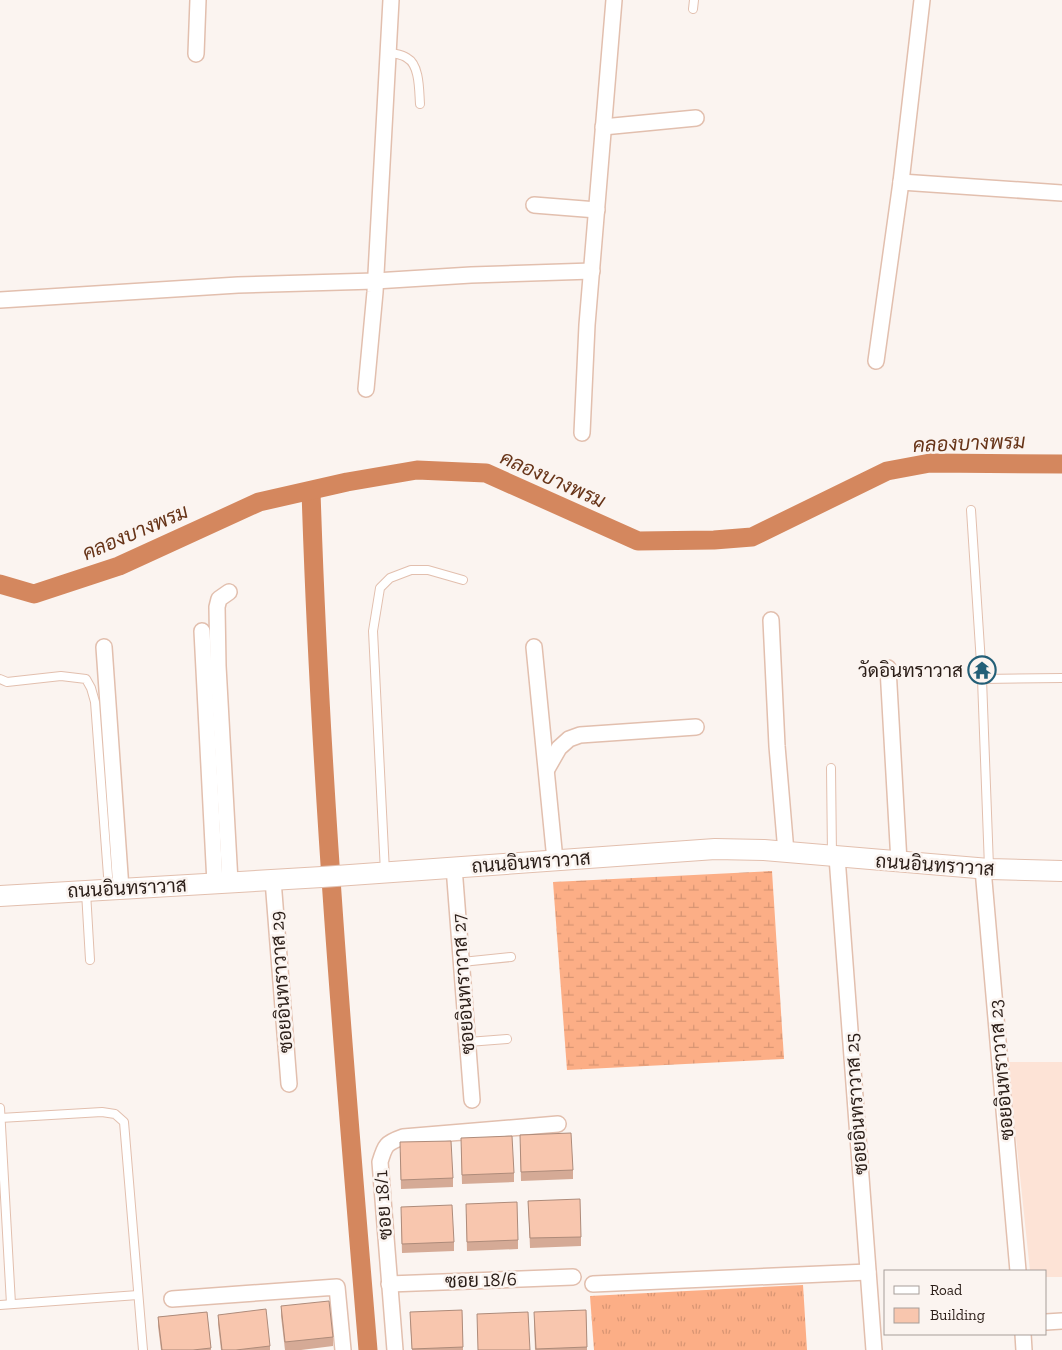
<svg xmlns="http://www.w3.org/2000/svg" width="1062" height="1350" viewBox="0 0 1062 1350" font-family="'Zilla Slab',Sarabun,serif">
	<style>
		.built { fill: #fde3d6 }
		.grass { fill: url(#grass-tufts) }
		.wetland { fill: url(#wetland-marsh) }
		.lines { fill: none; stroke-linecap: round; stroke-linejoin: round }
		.canal { stroke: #d4875e; stroke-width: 19 }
		.service-casing { stroke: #e2bfae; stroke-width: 10 }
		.minor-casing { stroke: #e2bfae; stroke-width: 18 }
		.tertiary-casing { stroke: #e2bfae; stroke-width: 22 }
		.service { stroke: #fff; stroke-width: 8 }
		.minor { stroke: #fff; stroke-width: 15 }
		.tertiary { stroke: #fff; stroke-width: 20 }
		.wall { fill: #d5aa96 }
		.building { fill: #f8c6ae; stroke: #ae8b7a }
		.labels { text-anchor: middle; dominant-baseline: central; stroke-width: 5; stroke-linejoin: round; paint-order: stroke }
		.poi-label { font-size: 19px; fill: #2a1d17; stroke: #fbf4f0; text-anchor: end }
		.street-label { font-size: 19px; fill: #2a1d17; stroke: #fbf4f0 }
		.water-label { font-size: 20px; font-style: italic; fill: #673418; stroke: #fbf4f0 }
	</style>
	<defs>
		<pattern id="grass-tufts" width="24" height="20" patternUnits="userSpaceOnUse" patternTransform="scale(1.25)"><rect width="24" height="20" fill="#fcae86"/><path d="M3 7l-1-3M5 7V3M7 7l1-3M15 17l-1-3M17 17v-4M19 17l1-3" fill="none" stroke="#d89573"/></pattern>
		<pattern id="wetland-marsh" width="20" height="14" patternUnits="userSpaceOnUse" patternTransform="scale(1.25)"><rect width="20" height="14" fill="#fcae86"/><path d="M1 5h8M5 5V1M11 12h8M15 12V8" fill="none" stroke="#d89573"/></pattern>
	</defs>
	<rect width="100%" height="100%" fill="#fbf4f0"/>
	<polygon class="built" points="1008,1062 1062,1062 1062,1277 1046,1277 1046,1271 1030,1271"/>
	<polygon class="grass" points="803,1285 807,1350 594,1350 590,1296"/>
	<polygon class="wetland" points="772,871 784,1059 567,1070 553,882"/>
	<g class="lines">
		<g class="canal">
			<path d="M311,491C320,777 344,1064 368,1350"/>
			<polyline points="0,584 34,594 119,566 259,502 347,482 417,470 486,473 638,541 714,540 752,537 887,471 930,463 1062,464"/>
		</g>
		<g class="service-casing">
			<g id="service">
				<polyline points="693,9 694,0"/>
				<path d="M388,52C394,54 402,54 407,58C420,65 419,91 420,104"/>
				<polyline points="971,510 982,679 989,867"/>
				<polyline points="0,679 7,682 61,676 86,679 91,688 95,702 109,889"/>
				<polyline points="982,679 1062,678"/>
				<polyline points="831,768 832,856"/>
				<polyline points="385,872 373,631 380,588 390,578 411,570 428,570 463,580"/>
				<polyline points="86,892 90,960"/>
				<polyline points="462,962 511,957"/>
				<polyline points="468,1042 507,1039"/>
				<polyline points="0,1108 11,1304"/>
				<polyline points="0,1118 102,1112 115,1114 124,1122 143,1350"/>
				<polyline points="0,1305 138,1295"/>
			</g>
		</g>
		<g class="minor-casing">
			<g id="minor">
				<polyline points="196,54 198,0"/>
				<polyline points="603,127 696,118"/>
				<polyline points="901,182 1062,193"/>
				<polyline points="534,205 597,210"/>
				<polyline points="0,300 238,285 375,281 471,275 592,271"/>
				<polyline points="876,361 901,182 922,0"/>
				<polyline points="366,389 375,292 391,0"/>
				<polyline points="582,433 587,325 614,0"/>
				<polyline points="229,592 219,599 217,607 218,666 230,882"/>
				<polyline points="771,620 777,746 786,852"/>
				<polyline points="202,631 215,883"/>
				<polyline points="104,647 121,889"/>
				<polyline points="534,647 555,860"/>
				<polyline points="888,668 899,862"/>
				<polyline points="547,769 559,748 569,739 580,735 696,727"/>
				<polyline points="837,857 874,1350"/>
				<polyline points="454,867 472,1100"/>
				<polyline points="983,869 1018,1271"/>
				<polyline points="273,880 289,1084"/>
				<polyline points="389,1284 573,1277"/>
				<polyline points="593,1284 868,1272"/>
				<polyline points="172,1299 337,1287 343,1350"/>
				<polyline points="1046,1322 1062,1321"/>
				<polyline points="1023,1334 1024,1350"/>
				<path d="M395,1350L380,1162C385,1145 386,1143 403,1137L558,1124"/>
			</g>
		</g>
		<g class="tertiary-casing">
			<polyline id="tertiary" points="0,896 322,877 715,849 764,850 989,869 1062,871"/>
		</g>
		<use href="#service" class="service"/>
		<use href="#minor" class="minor"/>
		<use href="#tertiary" class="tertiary"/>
	</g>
	<g class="wall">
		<polygon points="520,1144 573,1170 573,1179 521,1181"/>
		<polygon points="461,1147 514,1173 514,1182 462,1184"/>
		<polygon points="400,1152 453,1178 453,1187 401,1189"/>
		<polygon points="528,1201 581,1237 581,1246 530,1248"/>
		<polygon points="466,1214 518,1240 518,1249 467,1251"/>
		<polygon points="401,1216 454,1242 454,1251 402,1253"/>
		<polygon points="281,1306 333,1337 333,1346 301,1350 285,1350 281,1316"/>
		<polygon points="462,1310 463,1350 412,1350 410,1321"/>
		<polygon points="586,1310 587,1350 535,1350 534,1321"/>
		<polygon points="207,1312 211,1350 161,1350 158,1326 158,1317"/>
		<polygon points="218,1315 270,1346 270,1350 221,1350 218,1324"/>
	</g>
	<g class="building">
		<polygon points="571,1133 573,1170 521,1172 520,1135"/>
		<polygon points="512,1136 514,1173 462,1175 461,1138"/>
		<polygon points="451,1141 453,1178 401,1180 400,1142"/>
		<polygon points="580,1199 581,1237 530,1238 528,1201"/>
		<polygon points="517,1202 518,1240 467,1242 466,1204"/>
		<polygon points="452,1205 454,1242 402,1244 401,1207"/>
		<polygon points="329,1301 333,1337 285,1342 281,1306"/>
		<polygon points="266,1309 270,1346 236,1350 222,1350 218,1315"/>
		<polygon points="462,1310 463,1347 412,1349 410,1312"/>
		<polygon points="586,1310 587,1347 536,1349 534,1312"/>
		<polygon points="207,1312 211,1348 193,1350 162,1350 158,1317"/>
		<polygon points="528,1312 530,1350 478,1350 477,1314"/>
	</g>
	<defs>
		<g id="temple-ring" transform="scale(1.4375)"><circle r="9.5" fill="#fbf4f0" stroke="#235f77" stroke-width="1.5"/><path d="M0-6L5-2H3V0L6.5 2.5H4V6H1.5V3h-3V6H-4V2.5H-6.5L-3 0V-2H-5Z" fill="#235f77"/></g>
	</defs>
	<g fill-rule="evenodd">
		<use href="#temple-ring" x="982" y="670"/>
	</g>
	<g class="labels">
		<g class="poi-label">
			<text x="963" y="670">วัดอินทราวาส</text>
		</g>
		<g class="street-label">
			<text transform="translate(531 862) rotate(-4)">ถนนอินทราวาส</text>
			<text transform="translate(935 865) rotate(4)">ถนนอินทราวาส</text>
			<text transform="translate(127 888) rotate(-3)">ถนนอินทราวาส</text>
			<text transform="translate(281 982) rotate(-94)">ซอยอินทราวาส 29</text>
			<text transform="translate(463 984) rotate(-94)">ซอยอินทราวาส 27</text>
			<text transform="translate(1001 1070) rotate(-95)">ซอยอินทราวาส 23</text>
			<text transform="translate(856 1104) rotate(-94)">ซอยอินทราวาส 25</text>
			<text transform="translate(383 1205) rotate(-94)">ซอย 18/1</text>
			<text transform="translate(481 1280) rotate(-2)">ซอย 18/6</text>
		</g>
		<g class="water-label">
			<text transform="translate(969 443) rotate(-2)">คลองบางพรม</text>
			<text transform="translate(553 479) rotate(24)">คลองบางพรม</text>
			<text transform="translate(135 532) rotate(-23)">คลองบางพรม</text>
		</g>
	</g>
	<rect x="884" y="1270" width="162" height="65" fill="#fbf4f0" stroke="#a79e99"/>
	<rect x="894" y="1286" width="25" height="8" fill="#ffffff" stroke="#a79e99"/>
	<text x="930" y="1295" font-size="15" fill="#2a1d17">Road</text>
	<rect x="894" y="1308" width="25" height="15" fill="#f8c6ae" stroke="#a79e99"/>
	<text x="930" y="1320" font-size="15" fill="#2a1d17">Building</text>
</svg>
